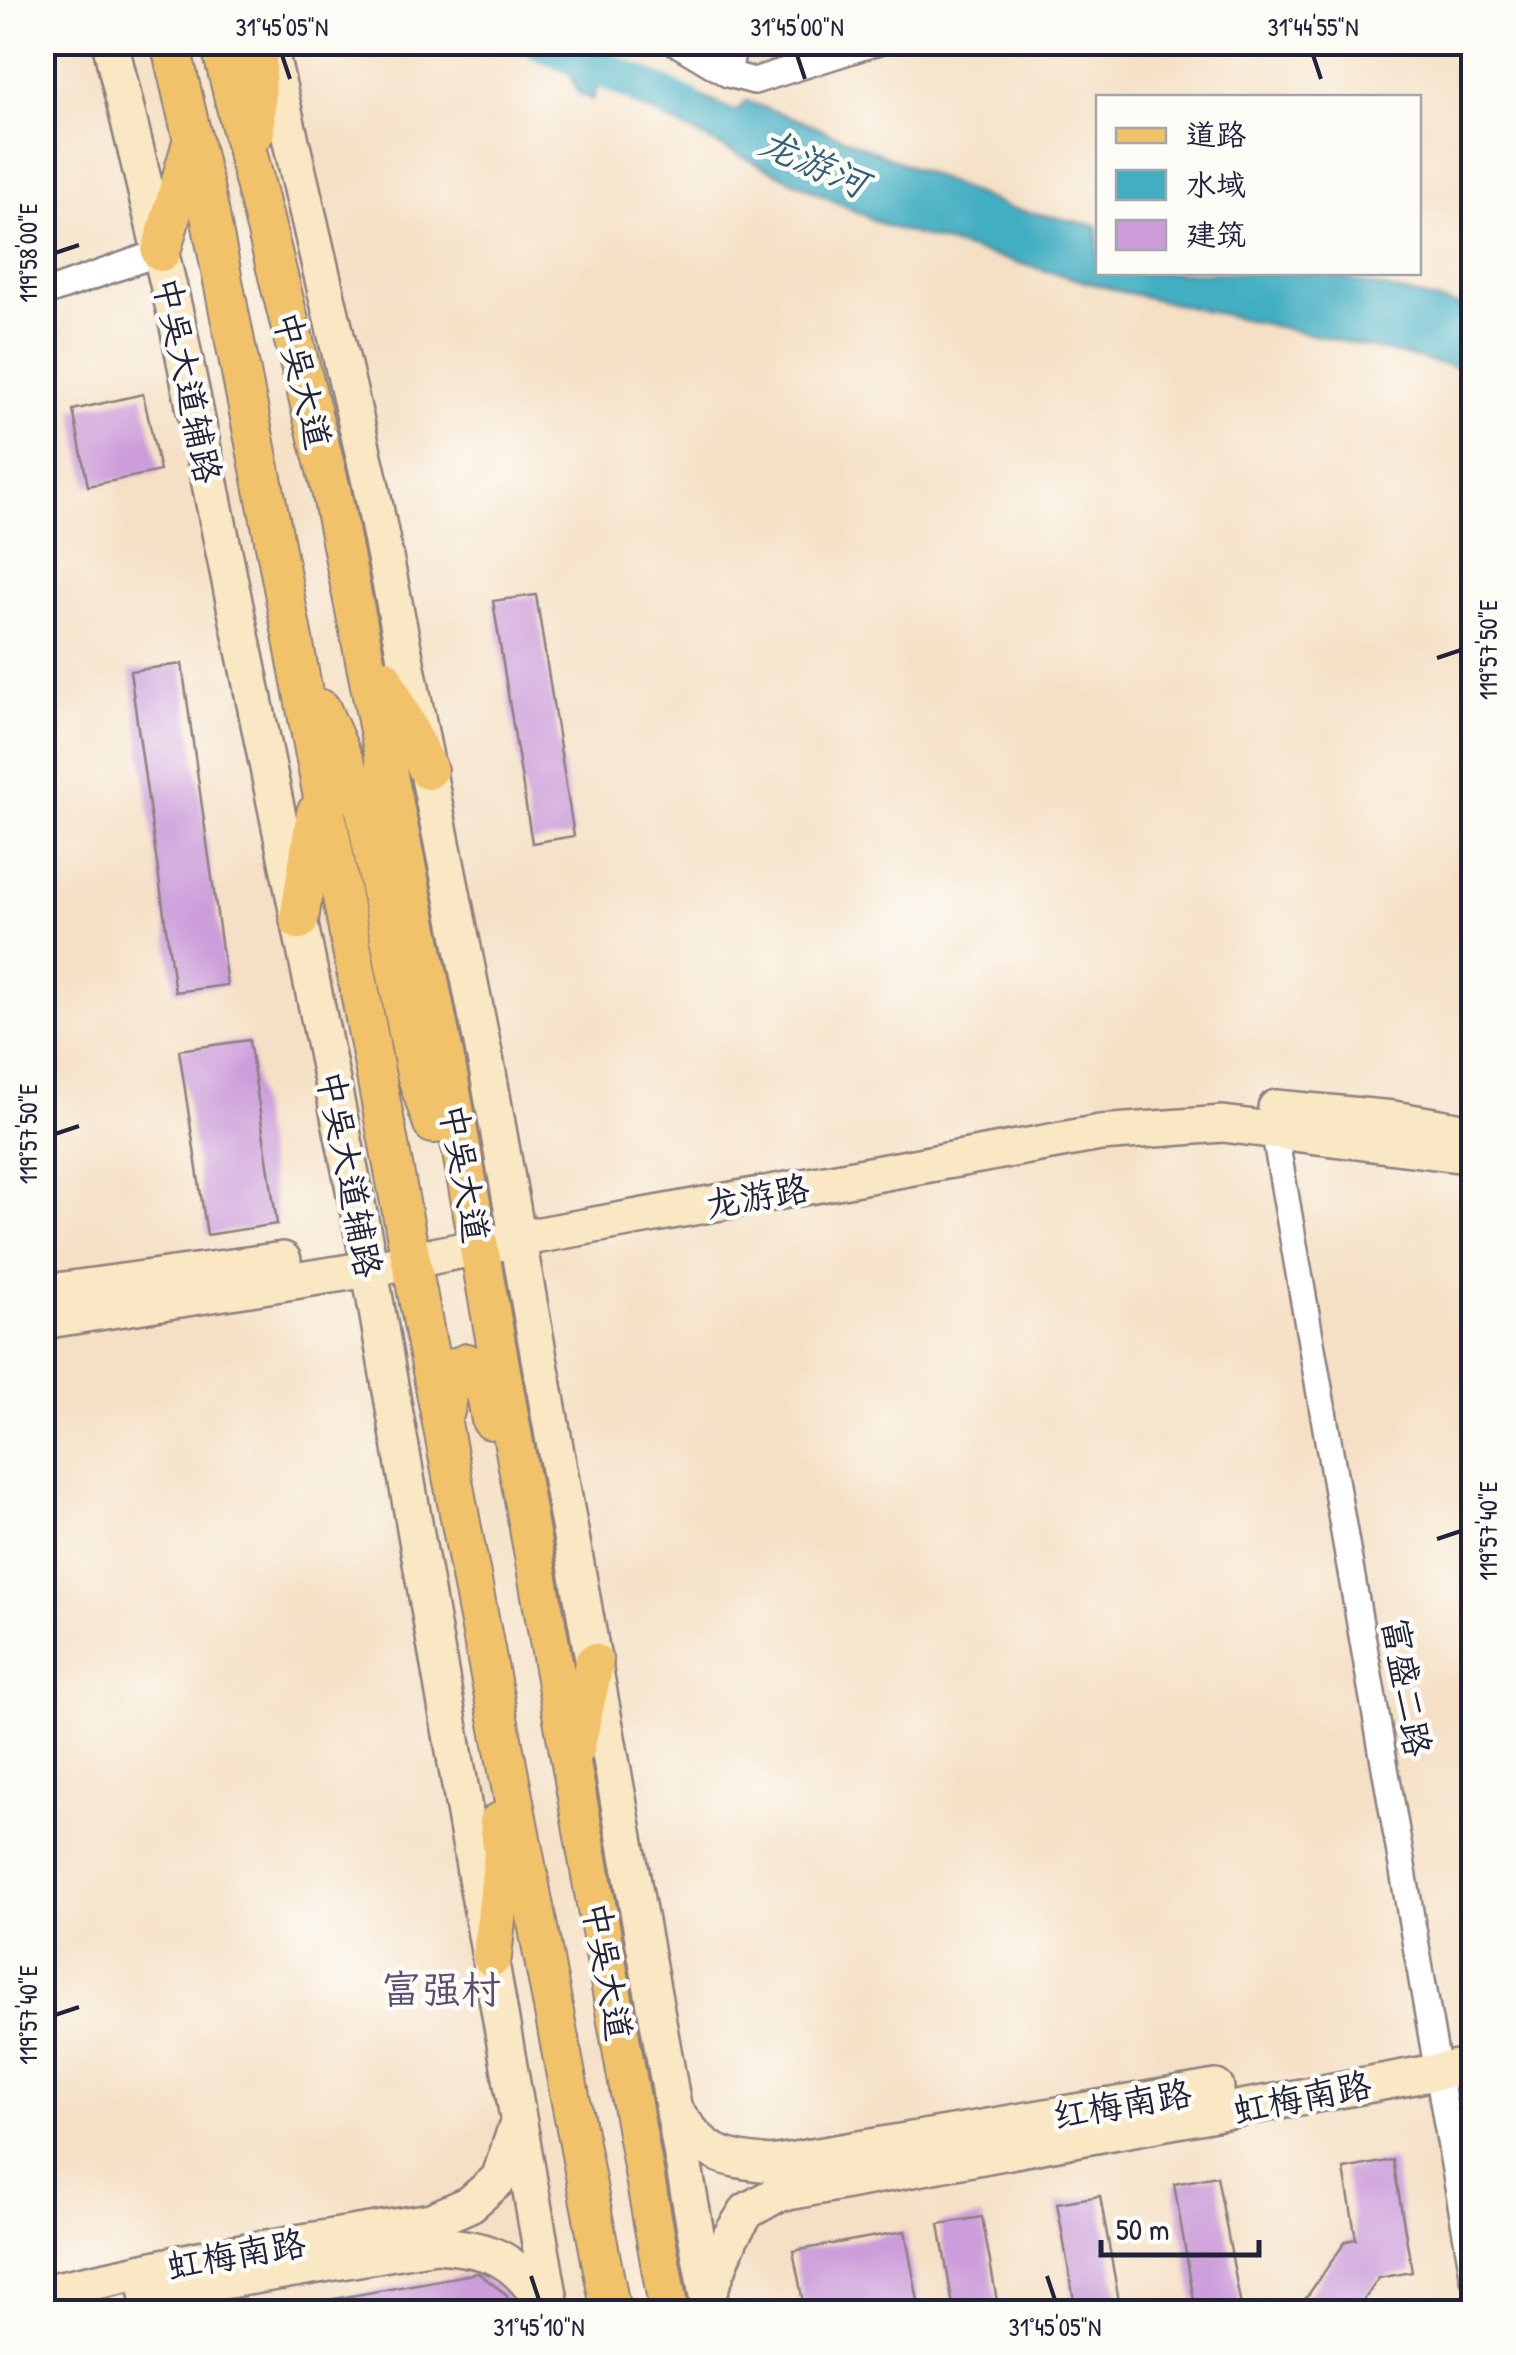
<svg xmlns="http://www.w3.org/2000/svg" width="1516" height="2355" viewBox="0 0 1516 2355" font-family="'Patrick Hand','LXGW WenKai TC',sans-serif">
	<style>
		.water { fill: #43aec2; stroke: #32687e; stroke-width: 2.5 }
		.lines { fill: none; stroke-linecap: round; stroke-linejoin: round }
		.river { stroke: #43aec2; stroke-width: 38 }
		.building { fill: #cc9dda }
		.street-casing { stroke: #8c8180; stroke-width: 30 }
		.secondary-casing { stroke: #8c8180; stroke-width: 40 }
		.primary-casing { stroke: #8c8180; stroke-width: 42 }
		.street { stroke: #fff; stroke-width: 25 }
		.secondary { stroke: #fae7c3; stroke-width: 35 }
		.primary { stroke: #f2c26a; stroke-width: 38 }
		.ticks { fill: none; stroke: #22223b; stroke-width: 4 }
		.labels { text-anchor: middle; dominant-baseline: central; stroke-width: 9; stroke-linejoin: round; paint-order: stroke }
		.street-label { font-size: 35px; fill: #22223b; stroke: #fdfcf7 }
		.water-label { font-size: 38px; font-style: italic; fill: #316178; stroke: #fdfcf7 }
		.quarter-label { font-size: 40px; fill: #5e4d73; stroke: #fdfcf7 }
		.neatline { fill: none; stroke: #22223b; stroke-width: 4 }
		.ticks-label { font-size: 25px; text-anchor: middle; fill: #22223b }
	</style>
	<rect width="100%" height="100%" fill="#fdfcf7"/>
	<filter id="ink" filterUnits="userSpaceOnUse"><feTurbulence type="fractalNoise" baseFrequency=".01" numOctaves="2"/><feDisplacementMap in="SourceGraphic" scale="20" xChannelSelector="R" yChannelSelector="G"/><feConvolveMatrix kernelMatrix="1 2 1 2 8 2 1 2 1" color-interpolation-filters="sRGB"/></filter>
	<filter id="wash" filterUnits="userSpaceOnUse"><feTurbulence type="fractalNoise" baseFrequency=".0048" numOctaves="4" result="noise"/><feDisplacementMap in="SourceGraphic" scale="40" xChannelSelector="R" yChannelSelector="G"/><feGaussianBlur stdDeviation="2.25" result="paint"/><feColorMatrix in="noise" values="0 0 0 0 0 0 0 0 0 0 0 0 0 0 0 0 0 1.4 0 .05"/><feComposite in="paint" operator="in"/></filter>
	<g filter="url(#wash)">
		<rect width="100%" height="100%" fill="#f5e0c5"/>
		<g class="water">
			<polygon points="517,43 604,43 615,50 592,100 578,92 570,74"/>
			<polygon points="648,72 736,112 746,101 802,121 1009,208 1098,226 1098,272 1322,273 1473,309 1473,371 1119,291 886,226 632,103"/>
		</g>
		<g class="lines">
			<polyline class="river" points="542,42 686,106"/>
		</g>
		<g id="blocks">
			<g class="building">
				<polygon points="143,394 160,471 88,486 73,410"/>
				<polygon points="536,595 574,836 532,843 493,601"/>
				<polygon points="182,664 227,985 175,992 130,671"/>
				<polygon points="249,1040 277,1224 207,1235 179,1050"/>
				<polygon points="1393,2160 1412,2272 1379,2278 1356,2312 1296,2312 1346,2241 1356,2239 1344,2169"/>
				<polygon points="1217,2176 1242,2312 1196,2312 1174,2184"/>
				<polygon points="1100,2196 1121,2312 1076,2312 1057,2203"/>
				<polygon points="982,2217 999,2312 954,2312 939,2224"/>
				<polygon points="905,2231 920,2312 805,2312 793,2251"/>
				<polygon points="478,2273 507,2295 510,2312 307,2312 306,2304"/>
			</g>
		</g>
	</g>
	<g filter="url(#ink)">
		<use href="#blocks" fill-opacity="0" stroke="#8c8180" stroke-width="2.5"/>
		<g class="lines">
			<g class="street-casing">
				<g id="street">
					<polyline points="675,42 728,74 754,81 877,42"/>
					<polyline points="728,74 734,42"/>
					<polyline points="42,294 161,252"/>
					<polyline points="1272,1118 1474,2279"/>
				</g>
			</g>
			<g class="secondary-casing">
				<g id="secondary">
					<polyline points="110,42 176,317 366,1248 552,2312"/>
					<polyline points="268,42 370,482 488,1073 710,2312"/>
					<polyline points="1276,1108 1393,1119 1474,1133"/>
					<polyline points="42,1293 283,1260"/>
					<polyline points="42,1321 369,1269 518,1239 1100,1133 1223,1124 1474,1156"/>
					<path d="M675,2111C708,2156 717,2158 771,2164L1216,2088"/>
					<polyline points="42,2293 199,2259 431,2221 470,2204 499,2179 516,2128"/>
					<path d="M147,2294L435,2245C494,2249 518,2259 548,2312"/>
					<polyline points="707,2296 731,2236 747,2211 777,2194 1474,2065"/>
				</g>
			</g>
			<g class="primary-casing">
				<g id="primary">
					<polyline points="170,42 207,200 272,529 611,2312"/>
					<polyline points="220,42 331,490 449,1080 669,2312"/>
					<polyline points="255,132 258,42"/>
					<polyline points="161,252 192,142"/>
					<polyline points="383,678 428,770"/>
					<polyline points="321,709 365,809 416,1074 433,1124 445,1123 446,1107"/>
					<polyline points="299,920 316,813"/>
					<polyline points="445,1411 454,1368 467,1363 486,1393 491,1420"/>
					<polyline points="575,1749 594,1663"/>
					<polyline points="492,1957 503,1854 499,1822"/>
				</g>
			</g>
			<use href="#street" class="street"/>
			<use href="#secondary" class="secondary"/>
			<use href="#primary" class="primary"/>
		</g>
	</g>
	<path class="ticks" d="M282,55L290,79M797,55L805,79M1313,55L1321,79M55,253L79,245M1437,658L1461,650M55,1134L79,1126M1437,1539L1461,1531M55,2015L79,2007M531,2276L539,2300M1047,2276L1055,2300"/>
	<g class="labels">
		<g class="street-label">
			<text transform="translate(188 380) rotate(78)">中吴大道辅路</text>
			<text transform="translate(303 380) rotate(76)">中吴大道</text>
			<text transform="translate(465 1173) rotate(80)">中吴大道</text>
			<text transform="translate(350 1174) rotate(79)">中吴大道辅路</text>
			<text transform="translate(757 1196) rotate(-10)">龙游路</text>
			<text transform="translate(1407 1687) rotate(80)">富盛二路</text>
			<text transform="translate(608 1971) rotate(80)">中吴大道</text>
			<text transform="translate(1302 2097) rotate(-11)">虹梅南路</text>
			<text transform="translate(1122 2104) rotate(-10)">红梅南路</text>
			<text transform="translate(236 2254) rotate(-10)">虹梅南路</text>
		</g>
		<g class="water-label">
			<text transform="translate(814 162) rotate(24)">龙游河</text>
		</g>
		<g class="quarter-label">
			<text x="441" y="1988">富强村</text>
		</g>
	</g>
	<rect width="1516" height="2355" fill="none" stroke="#fdfcf7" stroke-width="110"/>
	<rect x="1096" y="95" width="325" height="180" fill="#fdfcf7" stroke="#a5a5ac" stroke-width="2.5"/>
	<rect x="1116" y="128" width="50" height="15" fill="#f2c26a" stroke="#a5a5ac" stroke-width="2.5"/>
	<text x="1186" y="145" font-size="30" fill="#22223b">道路</text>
	<rect x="1116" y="170" width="50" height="30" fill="#43aec2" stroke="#a5a5ac" stroke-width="2.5"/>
	<text x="1186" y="195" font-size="30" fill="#22223b">水域</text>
	<rect x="1116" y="220" width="50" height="30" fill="#cc9dda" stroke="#a5a5ac" stroke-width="2.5"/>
	<text x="1186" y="245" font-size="30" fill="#22223b">建筑</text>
	<path d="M1101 2240v15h158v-15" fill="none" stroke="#22223b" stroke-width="5"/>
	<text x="1116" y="2240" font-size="30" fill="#22223b" stroke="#fdfcf7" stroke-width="8" paint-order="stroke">50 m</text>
	<rect x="55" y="55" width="1406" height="2245" class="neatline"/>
	<g class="ticks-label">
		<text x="282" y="36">31°45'05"N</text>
		<text x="797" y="36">31°45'00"N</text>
		<text x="1313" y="36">31°44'55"N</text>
		<text transform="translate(28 253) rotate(-90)" y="9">119°58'00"E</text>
		<text transform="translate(1488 650) rotate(-90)" y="9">119°57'50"E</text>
		<text transform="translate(28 1134) rotate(-90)" y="9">119°57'50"E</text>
		<text transform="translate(1488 1531) rotate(-90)" y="9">119°57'40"E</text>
		<text transform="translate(28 2015) rotate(-90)" y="9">119°57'40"E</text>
		<text x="539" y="2336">31°45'10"N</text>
		<text x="1055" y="2336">31°45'05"N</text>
	</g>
</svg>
